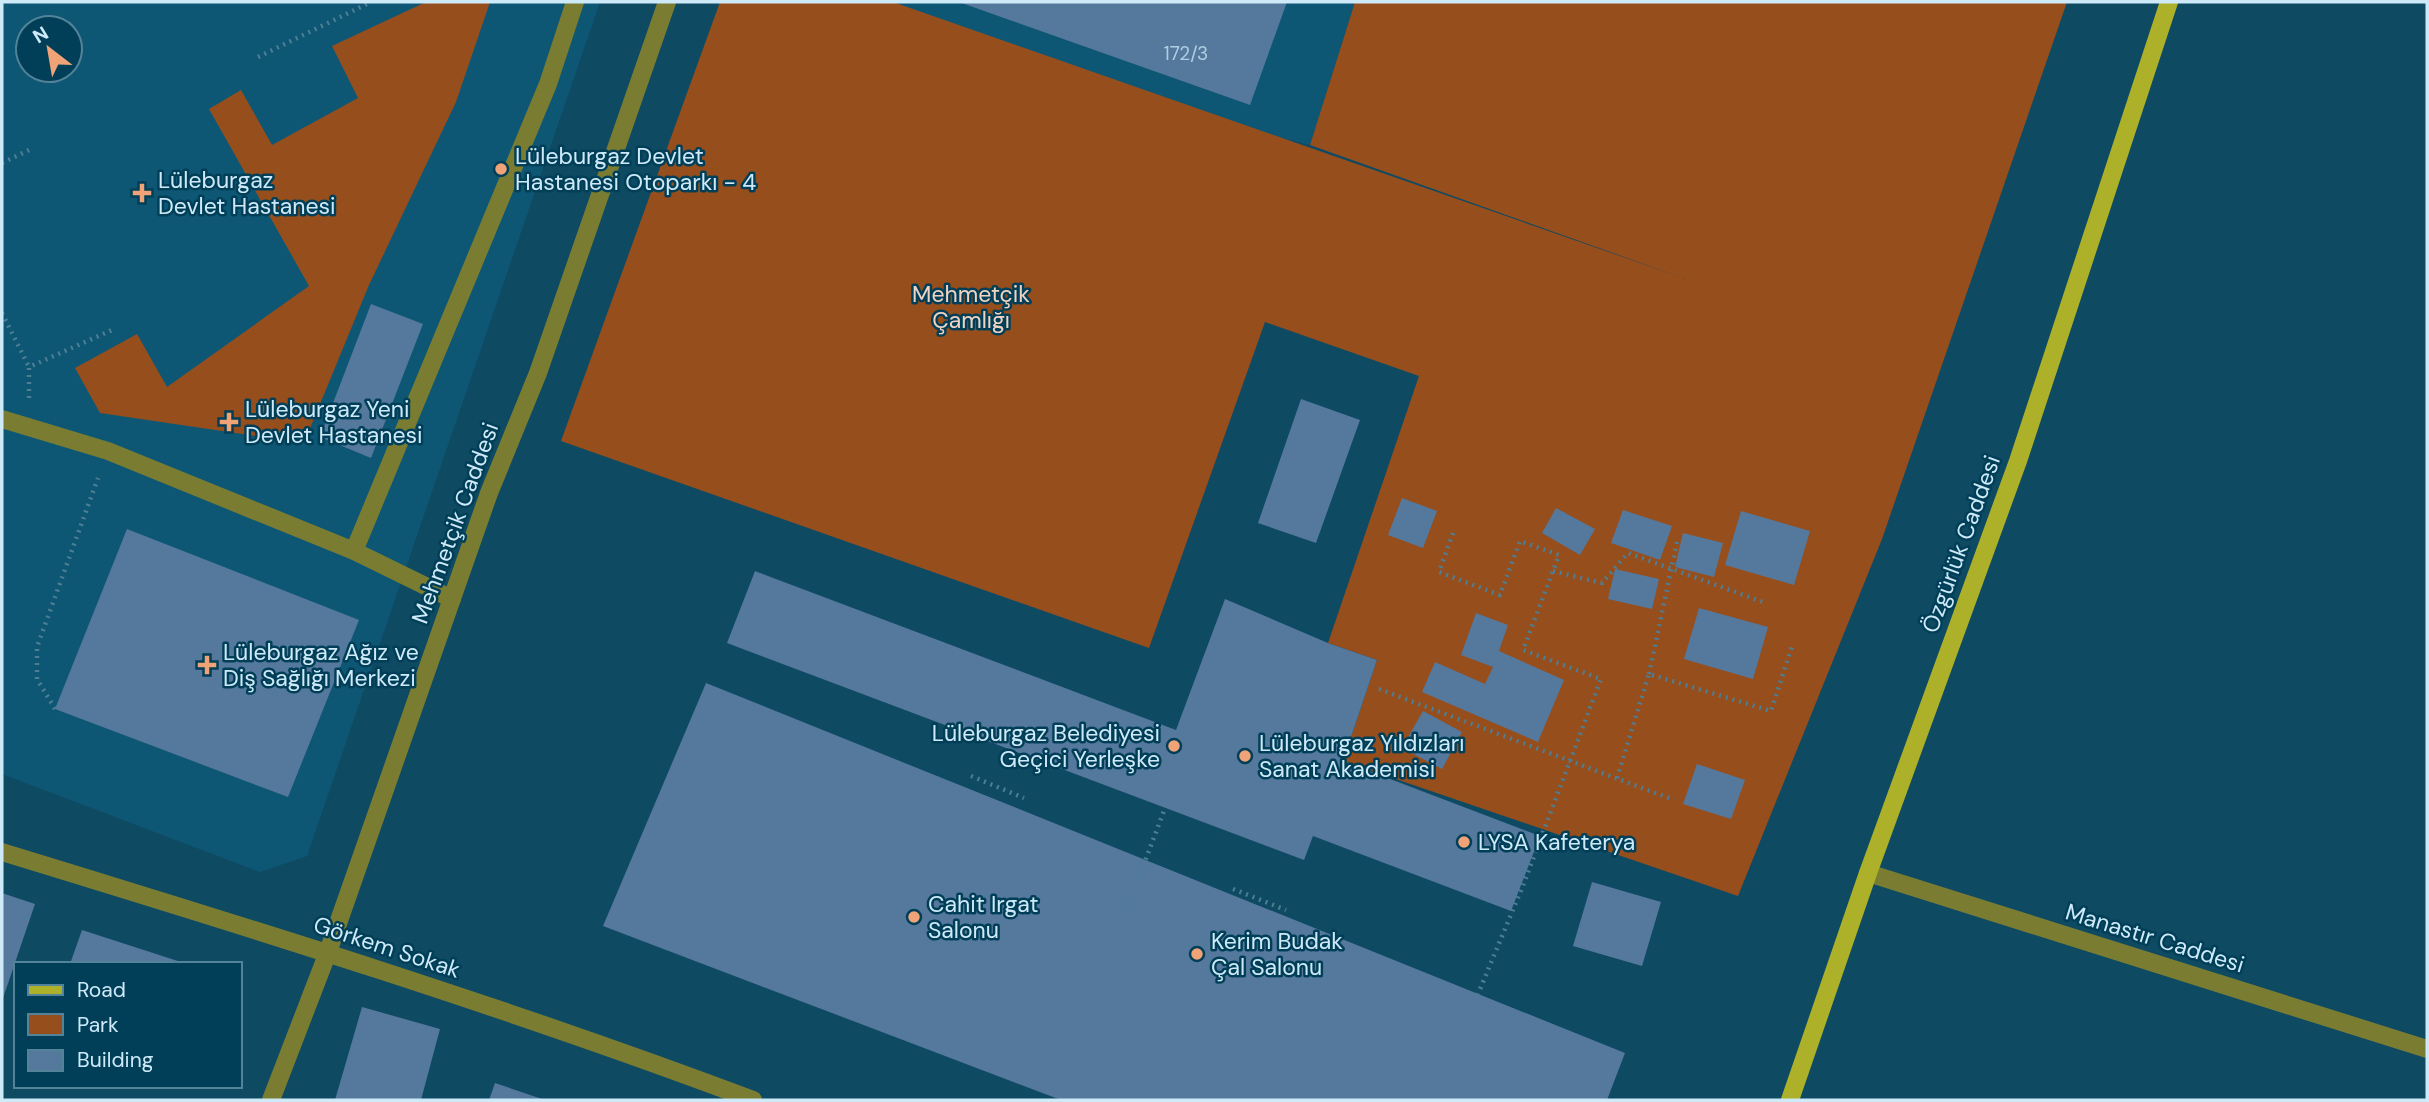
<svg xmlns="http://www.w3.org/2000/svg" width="2429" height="1102" viewBox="0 0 2429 1102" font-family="'DM Sans',sans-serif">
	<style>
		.built { fill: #0e5774; fill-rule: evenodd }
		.green { fill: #964e1d }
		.building { fill: #55789d }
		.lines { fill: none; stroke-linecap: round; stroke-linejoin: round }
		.path { stroke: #4d7e94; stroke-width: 4.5; stroke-dasharray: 2 5; stroke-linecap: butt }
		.minor { stroke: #7a7d31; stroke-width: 18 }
		.major { stroke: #adb12a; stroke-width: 18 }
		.poi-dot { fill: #efa377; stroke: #003f57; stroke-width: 2.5 }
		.labels { text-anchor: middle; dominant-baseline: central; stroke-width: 5; stroke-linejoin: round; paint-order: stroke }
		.number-label { font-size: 19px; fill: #b0cee2 }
		.poi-label { font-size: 23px; fill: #ceeaf9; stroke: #003f57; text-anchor: start }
		.park-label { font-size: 23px; fill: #efd3c3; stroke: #003f57 }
		.street-label { font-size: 23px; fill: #ceeaf9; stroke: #003f57 }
	</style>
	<rect width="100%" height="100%" fill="#0f4a63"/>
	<g class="built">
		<path d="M2,2H600L307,856L260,872L2,774ZM28,28H70V70H28Z"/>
		<polygon points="745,2 1355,2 1310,145"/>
	</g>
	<g class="green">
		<polygon points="426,2 490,2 456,102 369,285 304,443 100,413 75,368 137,334 167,387 309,286 209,109 241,90 272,145 358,98 332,46"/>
		<polygon points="720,2 893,2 1686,279 1310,145 1355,2 2067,2 1882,539 1738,896 1343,761 1377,660 1328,643 1419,376 1265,322 1149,648 561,441"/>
	</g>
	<g class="building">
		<polygon points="959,2 1287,2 1250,105"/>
		<polygon points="371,304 423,324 371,458 320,437"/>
		<polygon points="1301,399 1360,420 1316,543 1258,523"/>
		<polygon points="1402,498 1437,511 1423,548 1388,535"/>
		<polygon points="1556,508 1595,529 1580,555 1542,533"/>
		<polygon points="1623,510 1672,526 1660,560 1611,543"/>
		<polygon points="1741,511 1810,531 1794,585 1725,565"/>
		<polygon points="127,529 359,620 288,797 55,709"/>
		<polygon points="1683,533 1723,543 1714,577 1675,567"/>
		<polygon points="1615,569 1659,579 1652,609 1608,599"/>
		<polygon points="755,571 1176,730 1225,599 1328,643 1377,660 1343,761 1540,836 1511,911 1313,836 1304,860 727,643"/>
		<polygon points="1699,608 1768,627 1753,679 1684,659"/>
		<polygon points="1476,613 1508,625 1499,651 1564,680 1538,742 1422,692 1435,662 1485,684 1493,667 1461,655"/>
		<polygon points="706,683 1625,1053 1607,1100 1061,1100 603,926"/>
		<polygon points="1423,711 1462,732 1442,769 1402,748"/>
		<polygon points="1697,764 1745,780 1731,819 1683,804"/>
		<polygon points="1592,882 1661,902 1642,966 1573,946"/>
		<polygon points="2,893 35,904 2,1001"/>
		<polygon points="82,930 184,963 183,964 70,964"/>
		<polygon points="362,1007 440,1029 421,1100 335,1100"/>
		<polygon points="495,1083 545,1100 489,1100"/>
	</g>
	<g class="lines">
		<g class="path">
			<polyline points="258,57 371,2"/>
			<polyline points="2,163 29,150"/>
			<polyline points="2,313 29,367"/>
			<polyline points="29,398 29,367 112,330"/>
			<polyline points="1453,533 1439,572 1500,595 1520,541 1559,555 1523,650 1601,679 1522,888 1478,994"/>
			<polyline points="1553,571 1602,583 1628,553 1763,602"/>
			<polyline points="1649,674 1678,537"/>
			<polyline points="1379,689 1674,800"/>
			<polyline points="55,709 37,679 37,647 98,478"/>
			<polyline points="971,776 1024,798"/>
			<polyline points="1617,778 1649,674 1771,711 1793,643"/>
			<polyline points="1233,889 1286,910"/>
			<polyline points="1126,912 1165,808"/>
		</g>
		<g class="minor">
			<polyline points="2,419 108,451 354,551 548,84 575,2"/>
			<polyline points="354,551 452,599"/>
			<path d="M2,852C254,929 506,1007 753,1100"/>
			<polyline points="1868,873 2427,1049"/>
			<polyline points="271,1100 328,952 489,493 538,373 667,2"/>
		</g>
		<polyline class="major" points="1790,1100 1868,873 2018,461 2169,2"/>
	</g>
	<g class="poi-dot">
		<circle cx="501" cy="169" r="7"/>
		<path d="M138.5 182.5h7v7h7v7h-7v7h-7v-7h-7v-7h7z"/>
		<path d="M225.5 411.5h7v7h7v7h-7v7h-7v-7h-7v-7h7z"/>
		<path d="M203.5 654.5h7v7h7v7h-7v7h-7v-7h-7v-7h7z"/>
		<circle cx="1174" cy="746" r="7"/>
		<circle cx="1245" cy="756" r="7"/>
		<circle cx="1464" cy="842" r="7"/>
		<circle cx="914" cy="917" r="7"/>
		<circle cx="1197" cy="954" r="7"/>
	</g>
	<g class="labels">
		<g class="number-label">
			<text x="1186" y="53">172/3</text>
		</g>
		<g class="poi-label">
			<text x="515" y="156">Lüleburgaz Devlet<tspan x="515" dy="26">Hastanesi Otoparkı - 4</tspan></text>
			<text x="158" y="180">Lüleburgaz<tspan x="158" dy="26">Devlet Hastanesi</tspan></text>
			<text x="245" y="409">Lüleburgaz Yeni<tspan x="245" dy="26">Devlet Hastanesi</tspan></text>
			<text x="223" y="652">Lüleburgaz Ağız ve<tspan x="223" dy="26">Diş Sağlığı Merkezi</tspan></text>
			<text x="1160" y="733" text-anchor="end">Lüleburgaz Belediyesi<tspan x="1160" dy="26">Geçici Yerleşke</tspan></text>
			<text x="1259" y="743">Lüleburgaz Yıldızları<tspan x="1259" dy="26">Sanat Akademisi</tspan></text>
			<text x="1478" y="842">LYSA Kafeterya</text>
			<text x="928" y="904">Cahit Irgat<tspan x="928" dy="26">Salonu</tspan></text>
			<text x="1211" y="941">Kerim Budak<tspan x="1211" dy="26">Çal Salonu</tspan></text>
		</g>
		<g class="park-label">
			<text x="971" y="294">Mehmetçik<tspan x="971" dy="26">Çamlığı</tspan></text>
		</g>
		<g class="street-label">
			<text transform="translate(455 523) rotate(-70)">Mehmetçik Caddesi</text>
			<text transform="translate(1961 544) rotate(-70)">Özgürlük Caddesi</text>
			<text transform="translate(2155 938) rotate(17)">Manastır Caddesi</text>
			<text transform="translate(387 947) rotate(18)">Görkem Sokak</text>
		</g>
	</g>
	<rect width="2429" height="1102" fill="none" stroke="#ceeaf9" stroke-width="7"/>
	<rect x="14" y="962" width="228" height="126" fill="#003f57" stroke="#528398" stroke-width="2"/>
	<rect x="28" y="985" width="35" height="10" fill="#adb12a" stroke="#528398" stroke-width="2"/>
	<text x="77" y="997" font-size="21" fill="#ceeaf9">Road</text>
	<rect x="28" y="1014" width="35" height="21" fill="#964e1d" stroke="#528398" stroke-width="2"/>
	<text x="77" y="1032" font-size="21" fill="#ceeaf9">Park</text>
	<rect x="28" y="1050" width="35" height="21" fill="#55789d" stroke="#528398" stroke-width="2"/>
	<text x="77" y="1067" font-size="21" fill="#ceeaf9">Building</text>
	<g transform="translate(49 49) rotate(329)"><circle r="33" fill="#003f57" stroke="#528398" stroke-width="2"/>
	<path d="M0-5L12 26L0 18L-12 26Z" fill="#efa377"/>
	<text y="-10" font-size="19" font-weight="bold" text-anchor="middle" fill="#ceeaf9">N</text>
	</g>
</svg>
